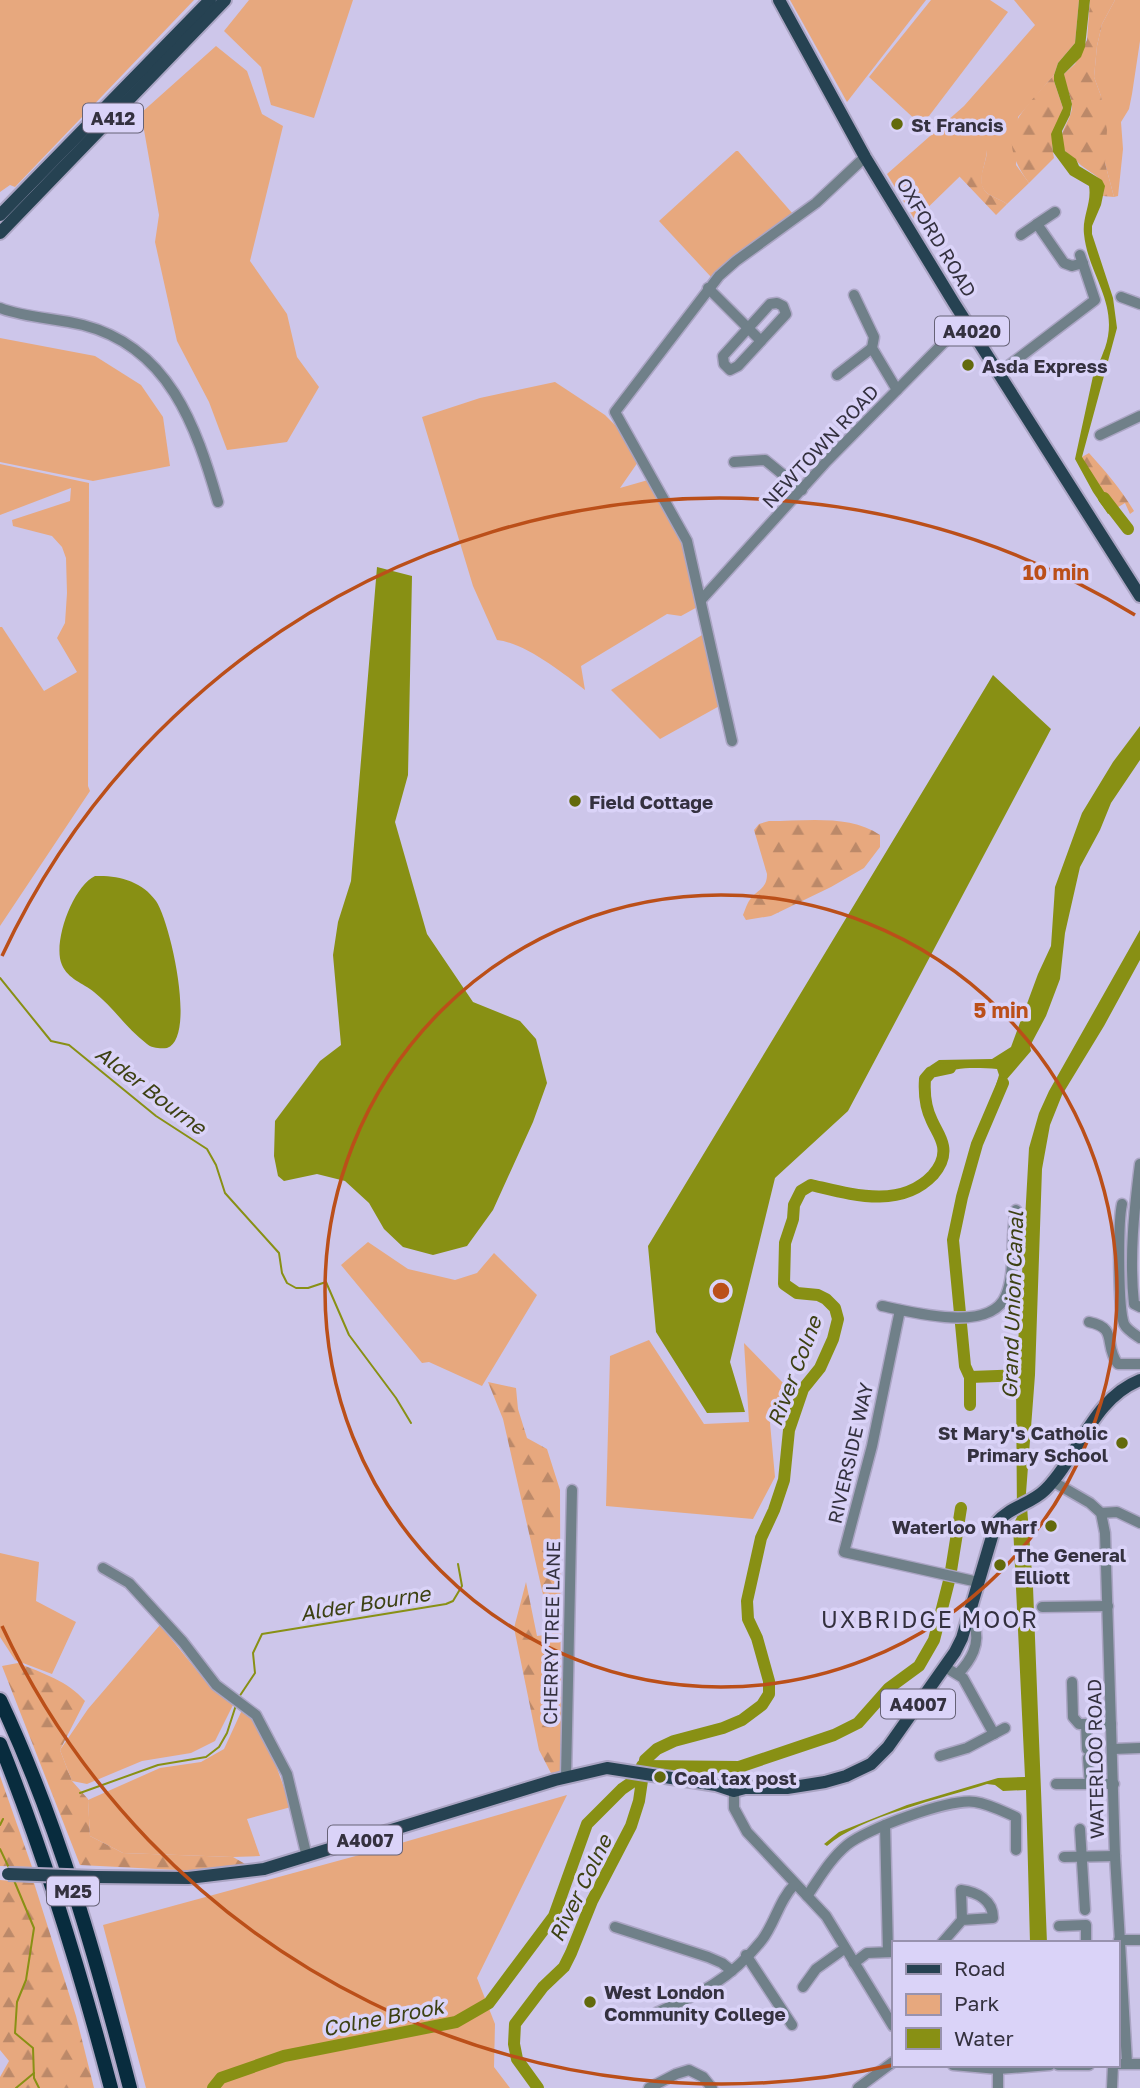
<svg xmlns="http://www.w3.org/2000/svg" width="1140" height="2088" viewBox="0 0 1140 2088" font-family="'Golos Text',sans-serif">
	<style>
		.green { fill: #e7a87e }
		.forest { fill: url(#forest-firs) }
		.water { fill: #889014 }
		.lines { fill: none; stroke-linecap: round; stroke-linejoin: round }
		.stream { stroke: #889014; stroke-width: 2 }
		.river { stroke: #889014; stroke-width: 12 }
		.minor-casing { stroke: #aba5c4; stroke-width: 13 }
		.major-casing { stroke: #aba5c4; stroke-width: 16 }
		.highway-casing { stroke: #aba5c4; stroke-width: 18 }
		.minor { stroke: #708089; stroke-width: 10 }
		.major { stroke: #264252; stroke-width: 12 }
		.highway { stroke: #082c3e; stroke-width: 14 }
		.major-bridge-casing { stroke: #aba5c4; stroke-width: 16; stroke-linecap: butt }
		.major-bridge { stroke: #264252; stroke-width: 12 }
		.ring { fill: none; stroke: #bb4f19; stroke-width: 3.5 }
		.poi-dot { fill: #636a0c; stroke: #dad3f8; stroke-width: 2.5 }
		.labels { text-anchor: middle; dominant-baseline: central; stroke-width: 7; stroke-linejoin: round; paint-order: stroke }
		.shield { fill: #dad3f8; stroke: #666276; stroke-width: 2 }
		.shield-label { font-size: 18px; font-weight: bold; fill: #34313f }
		.poi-label { font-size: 19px; font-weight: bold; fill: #34313f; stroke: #dad3f8; text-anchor: start }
		.street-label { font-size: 19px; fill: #34313f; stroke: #dad3f8 }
		.water-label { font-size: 21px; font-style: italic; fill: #3d4113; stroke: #dad3f8 }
		.quarter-label { font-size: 23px; letter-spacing: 2px; fill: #34313f; stroke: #dad3f8 }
		.centre { fill: #bb4f19; stroke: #dad3f8; stroke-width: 3.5 }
		.ring-label { font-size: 21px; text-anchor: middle; font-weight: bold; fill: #bb4f19; stroke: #dad3f8; stroke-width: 7; stroke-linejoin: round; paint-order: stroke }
	</style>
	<defs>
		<pattern id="forest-firs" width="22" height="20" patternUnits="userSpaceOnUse" patternTransform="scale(1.75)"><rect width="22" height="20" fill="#e7a87e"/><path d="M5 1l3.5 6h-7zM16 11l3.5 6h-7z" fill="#bc8969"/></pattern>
	</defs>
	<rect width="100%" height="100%" fill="#cdc6ea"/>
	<g class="green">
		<polygon points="0,0 194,0 15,187 10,185 0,192"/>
		<polygon points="249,0 353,0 314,118 271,105 261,67 224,31"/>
		<polygon points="790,0 926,0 847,102"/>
		<polygon points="931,0 990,0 1008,12 929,116 919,123 869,77"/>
		<path d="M1014,0H1079L1075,43L1058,63L1054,75L1018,117L1016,165L1029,183L1007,204C1000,199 992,197 987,193C974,182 987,164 987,150L915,220L887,174L964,106L1035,25Z"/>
		<polygon points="1115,0 1140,0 1140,41 1132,94 1129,109 1121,122 1123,149 1118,196 1114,197 1105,163 1101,96 1094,77 1097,46 1102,24"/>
		<polygon points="216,46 247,71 262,114 283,126 250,261 287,314 297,357 319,387 287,442 227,450 209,402 177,341 155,242 159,215 141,113"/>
		<polygon points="736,151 738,151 793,214 726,262 711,277 659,221"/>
		<polygon points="0,338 95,356 141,385 163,417 170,466 93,481 0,462"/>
		<path d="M555,382L605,415L616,426L638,462L620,488L648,480L681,537L701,605L681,616L667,614L581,666L585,690C563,673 525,643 497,640L473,586L422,417L480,398Z"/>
		<polygon points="0,464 89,483 88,786 90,791 0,926 0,627 2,627 44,691 77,672 57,638 65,623 67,593 66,558 62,547 52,536 13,526 12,520 70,501 71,488 0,515"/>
		<polygon points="707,632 723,704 660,739 611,690"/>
		<polygon points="368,1242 408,1269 455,1280 477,1273 494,1253 537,1295 482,1386 429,1362 422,1363 341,1265"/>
		<polygon points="649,1340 704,1424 749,1422 744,1343 788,1388 770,1423 775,1477 753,1519 606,1506 610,1356"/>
		<polygon points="0,1553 39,1562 36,1601 76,1622 52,1674 15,1660 0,1637"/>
		<polygon points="160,1625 207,1683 233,1705 215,1741 191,1753 142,1761 87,1784 72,1781 60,1750 88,1709"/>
		<polygon points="242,1710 255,1720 274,1760 291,1807 247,1819 260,1856 233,1857 123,1853 90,1836 88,1800 160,1768 201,1762 224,1749"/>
		<polygon points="567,1795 477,1978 495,2024 494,2067 510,2088 146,2088 103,1925 363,1854"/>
	</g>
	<g class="forest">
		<path d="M1090,0H1115L1102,24L1097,46L1094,77L1101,96L1107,130L1105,163L1114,197L1103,196C1107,174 1088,175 1076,160C1073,156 1067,155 1064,149C1056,132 1071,123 1072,107C1072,96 1064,85 1064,74L1075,64L1087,40Z"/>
		<path d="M1054,75V81L1063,108C1056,131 1049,131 1054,158L1029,183C992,133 1021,113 1054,75Z"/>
		<path d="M987,149C987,163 975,182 987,193C992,197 1000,199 1007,204L996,215L959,176Z"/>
		<path d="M1089,453C1106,472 1121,489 1134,511L1130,514L1125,503L1115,509L1082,460V457Z"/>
		<path d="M769,821C805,821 850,814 880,835V847L864,868L831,887L771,916L746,920L743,915C745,910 747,903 751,898C759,889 767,888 767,874L754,830L759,824Z"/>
		<polygon points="488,1382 516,1388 518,1409 527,1438 547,1449 560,1490 561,1772 553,1777 539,1750 514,1628 526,1582 537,1636 552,1634 503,1419"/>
		<path d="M18,1663C42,1673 68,1681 85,1701L60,1750L72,1781L88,1799L90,1836L123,1853L233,1857L247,1865L196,1871L80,1865L2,1666Z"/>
		<polygon points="0,1776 32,1867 0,1866"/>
		<polygon points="0,1880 34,1883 76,2016 94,2088 0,2088 0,2077 9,2061 0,2050"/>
	</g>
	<g class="water">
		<path d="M1079,0H1090L1085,47L1081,57L1064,74L1072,104L1070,115L1062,131L1065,151L1076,159L1079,166L1102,180L1105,186L1101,205L1092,226V234L1113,298L1117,328L1082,457L1115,509L1108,514L1093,492L1075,459L1095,367C1101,361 1102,355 1105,348C1120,304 1088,275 1084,234C1082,217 1092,203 1089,186L1070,175L1053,152L1051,134L1063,108L1054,81V75L1058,63L1075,43Z"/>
		<polygon points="377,567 412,576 408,775 395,822 427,934 473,1002 520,1021 536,1039 547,1083 533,1122 493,1210 467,1246 433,1255 403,1247 384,1229 369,1203 345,1181 317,1174 284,1181 278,1176 274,1156 275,1121 320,1061 341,1045 333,955 338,922 351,881"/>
		<polygon points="993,675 1051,729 848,1111 775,1178 730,1362 745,1412 707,1413 656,1332 648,1246"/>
		<path d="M1140,726V760L1111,803L1100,830L1080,867L1065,933L1060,979L1046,1016L1030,1046L1031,1051L1007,1079L999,1099L993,1095L999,1075L997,1069C980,1068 954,1066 940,1075L930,1066L939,1060L992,1059L1011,1047L1038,974L1051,946L1055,887L1082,813L1113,762Z"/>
		<path d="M95,876C118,875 142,881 156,901C170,921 197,1038 167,1048C161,1049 151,1048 147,1044C127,1029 113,1007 94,992C83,983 68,979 62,965C52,943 73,886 95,876Z"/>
		<path d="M1140,930V960L1104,1026L1062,1095L1050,1125L1042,1169L1035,1375L1026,1493L1033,1587L1047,1943H1030L1026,1790L1003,1791L995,1785L987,1784C944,1798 859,1817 827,1846L824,1844L839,1832L907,1805L998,1778L1025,1777L1013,1525L1017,1517L1016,1381L1029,1148L1039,1113L1049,1091Z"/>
	</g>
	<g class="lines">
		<g class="stream">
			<polyline points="0,978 51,1041 69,1045 156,1116 207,1149 216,1165 225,1193 279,1253 282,1273 287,1283 296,1288 308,1288 326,1282 349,1335 396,1398 411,1423"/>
			<polyline points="239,1697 255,1673 253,1653 262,1634 446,1604 453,1601 462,1586 458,1564"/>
			<polyline points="80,1793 158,1765 206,1757 219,1747 227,1733 236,1705"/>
			<polyline points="0,1825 3,1819"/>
			<polyline points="0,1849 10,1870"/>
			<polyline points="13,1878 34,1928 26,1980 17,2002 15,2033 33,2048 34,2078 39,2088"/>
			<polyline points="16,2088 34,2073"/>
		</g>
		<g class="river">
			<polyline points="1104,498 1128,529"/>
			<polyline points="970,1377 1025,1375"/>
			<polyline points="970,1405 970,1377 965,1366 953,1240 962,1197 977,1144 1003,1083"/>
			<polyline points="213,2088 221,2078 284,2056 456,2022 489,2003 554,1916 587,1824 622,1789 635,1780 642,1766 739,1767 834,1735 858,1723 889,1688 919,1666 934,1640 950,1577 961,1508"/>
			<path d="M538,2088L517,2059L514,2044L515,2024L543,1987L564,1967L571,1953L592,1901L631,1826L639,1801L645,1760L657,1749L674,1741L723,1728L742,1720L762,1705L769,1694V1681L757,1638L748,1619L747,1601L761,1538L774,1510L784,1480L789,1430L803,1389L820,1368L833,1339L838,1319L835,1308L826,1299L818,1295L797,1293L784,1284L785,1243L793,1219L794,1205L801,1191L811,1185C850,1194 900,1210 933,1175C940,1167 945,1157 943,1146C941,1136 936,1130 932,1121C926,1109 924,1093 925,1079L931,1072L950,1068"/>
		</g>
		<g class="minor-casing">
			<g id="minor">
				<polyline points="1055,212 1037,224 1064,263 1072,266 1083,263"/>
				<polyline points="1021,235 1037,224"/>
				<polyline points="708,288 761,341"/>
				<polyline points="854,295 874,337 872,348 897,390"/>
				<polyline points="1121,297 1140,304"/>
				<polygon points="777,303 783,306 786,314 738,366 730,370 724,364 723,356 770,304"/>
				<path d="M0,308C26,318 56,318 83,325C169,347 196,426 218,502"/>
				<polyline points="999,373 1095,300 1080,255"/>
				<polyline points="837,375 872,348"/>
				<polyline points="1100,435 1140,416"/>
				<polyline points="734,462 765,460 802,490"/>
				<polyline points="702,599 827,461 966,320"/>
				<polyline points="732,741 687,541 615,412 719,276 736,261 816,203 865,157"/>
				<path d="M1140,1164C1134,1211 1129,1257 1134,1304L1140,1307"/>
				<path d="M1122,1204C1118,1222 1118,1308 1124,1324C1127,1330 1134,1334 1140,1338"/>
				<path d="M882,1306C912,1312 991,1334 1006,1295C1016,1271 1010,1236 1016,1210"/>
				<polyline points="900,1310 872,1446 844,1552 978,1582"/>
				<path d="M1089,1322C1119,1328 1103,1345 1118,1364H1140"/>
				<polyline points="1052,1481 1090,1503 1101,1513 1105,1533 1115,1856 1127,2063"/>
				<polyline points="1101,1513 1117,1512 1140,1523"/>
				<polyline points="103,1568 129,1583 183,1642 216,1685 256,1715 287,1774 307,1857"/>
				<polyline points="1042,1607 1108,1606"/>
				<polyline points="945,1667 963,1678 994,1734"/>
				<path d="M958,1674C971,1660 981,1644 974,1624L967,1620"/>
				<polyline points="1072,1682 1073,1717 1079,1724 1111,1724"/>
				<polyline points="1086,1724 1087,1749"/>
				<polyline points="1113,1749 1140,1748"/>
				<polyline points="940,1756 967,1748 1005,1728"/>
				<polyline points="1088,1758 1090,1784"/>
				<polyline points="566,1777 572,1490"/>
				<polyline points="1056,1784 1114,1784"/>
				<polyline points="734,1791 734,1808 747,1832 826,1916 893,2026"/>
				<polyline points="885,1825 888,1952"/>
				<polyline points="1080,1829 1085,1910"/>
				<polyline points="1064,1857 1115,1856"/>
				<path d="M807,1896C819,1879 830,1859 847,1845C866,1829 950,1798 975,1802C989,1804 1002,1811 1016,1817V1850"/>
				<polyline points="1059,1926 1086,1925 1086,1943"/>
				<polyline points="615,1927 708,1957 722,1963 732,1971"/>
				<polyline points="1119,1940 1140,1940"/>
				<path d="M942,1943L962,1920L961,1890C977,1892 993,1900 993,1918L962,1920"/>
				<polyline points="746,1955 792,2025"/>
				<polyline points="854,1963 867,1953 892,1952"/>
				<polyline points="803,1987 816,1969 844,1949"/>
				<path d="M656,2013C701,1993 730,1980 762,1940C775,1923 779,1900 795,1884"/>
				<polyline points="1117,2064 1140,2064"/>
				<polyline points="953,2065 998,2069 1050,2065"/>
				<polyline points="1058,2065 1089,2065"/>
				<polyline points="998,2069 998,2088"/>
				<polyline points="649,2088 676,2074 689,2070 703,2077 712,2088"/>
				<polyline points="858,2088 893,2062"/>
				<polyline points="1112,2088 1113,2065"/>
			</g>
		</g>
		<g class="major-casing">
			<g id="major">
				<polyline points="779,0 865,157 954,303 1140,596"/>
				<polyline points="0,215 210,0"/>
				<polyline points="0,233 225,0"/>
				<path d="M96,1877L188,1878L264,1869L555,1780L607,1768L716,1785L734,1791L745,1788H787L825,1782L846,1776L871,1764L888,1747L955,1652L962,1638L996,1523C1009,1507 1031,1504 1045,1490C1079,1456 1092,1399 1140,1380"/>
			</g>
		</g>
		<g class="highway-casing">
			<g id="highway">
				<path d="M0,1700C58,1823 96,1957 130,2088"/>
				<path d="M0,1744C45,1855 80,1971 111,2088"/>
			</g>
		</g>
		<use href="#minor" class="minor"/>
		<use href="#major" class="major"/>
		<use href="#highway" class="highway"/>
		<g class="major-bridge-casing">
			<polyline id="major-bridge" points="8,1874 96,1877"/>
		</g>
		<use href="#major-bridge" class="major-bridge"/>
	</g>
	<g class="ring">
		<circle cx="721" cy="1291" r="396"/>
		<path d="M893 2065A793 793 0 0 1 2 1626M2 956A793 793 0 0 1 1135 615"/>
	</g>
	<g class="poi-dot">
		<circle cx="897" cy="124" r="7"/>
		<circle cx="968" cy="365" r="7"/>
		<circle cx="575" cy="801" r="7"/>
		<circle cx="1122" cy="1443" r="7"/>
		<circle cx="1051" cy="1526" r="7"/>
		<circle cx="1000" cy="1565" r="7"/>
		<circle cx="660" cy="1777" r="7"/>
		<circle cx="590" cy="2002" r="7"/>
	</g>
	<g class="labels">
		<g class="shield">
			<rect x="83" y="103.5" width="60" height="29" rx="5"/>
			<rect x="935" y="316.5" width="74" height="29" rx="5"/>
			<rect x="881" y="1689.5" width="74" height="29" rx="5"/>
			<rect x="328" y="1825.5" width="74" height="29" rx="5"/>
			<rect x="47" y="1876.5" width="52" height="29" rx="5"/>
		</g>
		<g class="shield-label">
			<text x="113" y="118">A412</text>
			<text x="972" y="331">A4020</text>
			<text x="918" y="1704">A4007</text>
			<text x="365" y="1840">A4007</text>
			<text x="73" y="1891">M25</text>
		</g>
		<g class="poi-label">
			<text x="911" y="124">St Francis</text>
			<text x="982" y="365">Asda Express</text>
			<text x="589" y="801">Field Cottage</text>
			<text x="1108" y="1432" text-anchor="end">St Mary's Catholic<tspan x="1108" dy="22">Primary School</tspan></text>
			<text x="1037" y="1526" text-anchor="end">Waterloo Wharf</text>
			<text x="1014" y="1554">The General<tspan x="1014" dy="22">Elliott</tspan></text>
			<text x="674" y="1777">Coal tax post</text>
			<text x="604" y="1991">West London<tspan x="604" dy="22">Community College</tspan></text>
		</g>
		<g class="street-label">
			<text transform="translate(937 237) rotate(59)">OXFORD ROAD</text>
			<text transform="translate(820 446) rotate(-47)">NEWTOWN ROAD</text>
			<text transform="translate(850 1453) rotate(-77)">RIVERSIDE WAY</text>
			<text transform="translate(551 1633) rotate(-89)">CHERRY TREE LANE</text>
			<text transform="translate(1095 1759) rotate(-91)">WATERLOO ROAD</text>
		</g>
		<g class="water-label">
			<text transform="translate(151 1090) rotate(37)">Alder Bourne</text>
			<text transform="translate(1012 1305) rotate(-88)">Grand Union Canal</text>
			<text transform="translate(794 1371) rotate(-69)">River Colne</text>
			<text transform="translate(365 1603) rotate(-9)">Alder Bourne</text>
			<text transform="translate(580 1888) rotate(-64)">River Colne</text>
			<text transform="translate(383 2017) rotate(-11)">Colne Brook</text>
		</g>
		<g class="quarter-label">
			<text x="930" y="1619">UXBRIDGE MOOR</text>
		</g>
	</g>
	<circle cx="721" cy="1291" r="10" class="centre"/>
	<g class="ring-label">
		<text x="1056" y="580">10 min</text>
		<text x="1001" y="1018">5 min</text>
	</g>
	<rect x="892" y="1941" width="228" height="126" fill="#dad3f8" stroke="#9892ae" stroke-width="2"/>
	<rect x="906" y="1964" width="35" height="10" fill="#264252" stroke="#9892ae" stroke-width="2"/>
	<text x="954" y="1976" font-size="21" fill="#34313f">Road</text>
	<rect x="906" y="1994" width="35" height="21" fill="#e7a87e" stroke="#9892ae" stroke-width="2"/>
	<text x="954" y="2011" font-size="21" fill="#34313f">Park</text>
	<rect x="906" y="2028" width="35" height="21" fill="#889014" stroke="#9892ae" stroke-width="2"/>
	<text x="954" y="2046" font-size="21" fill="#34313f">Water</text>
</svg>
